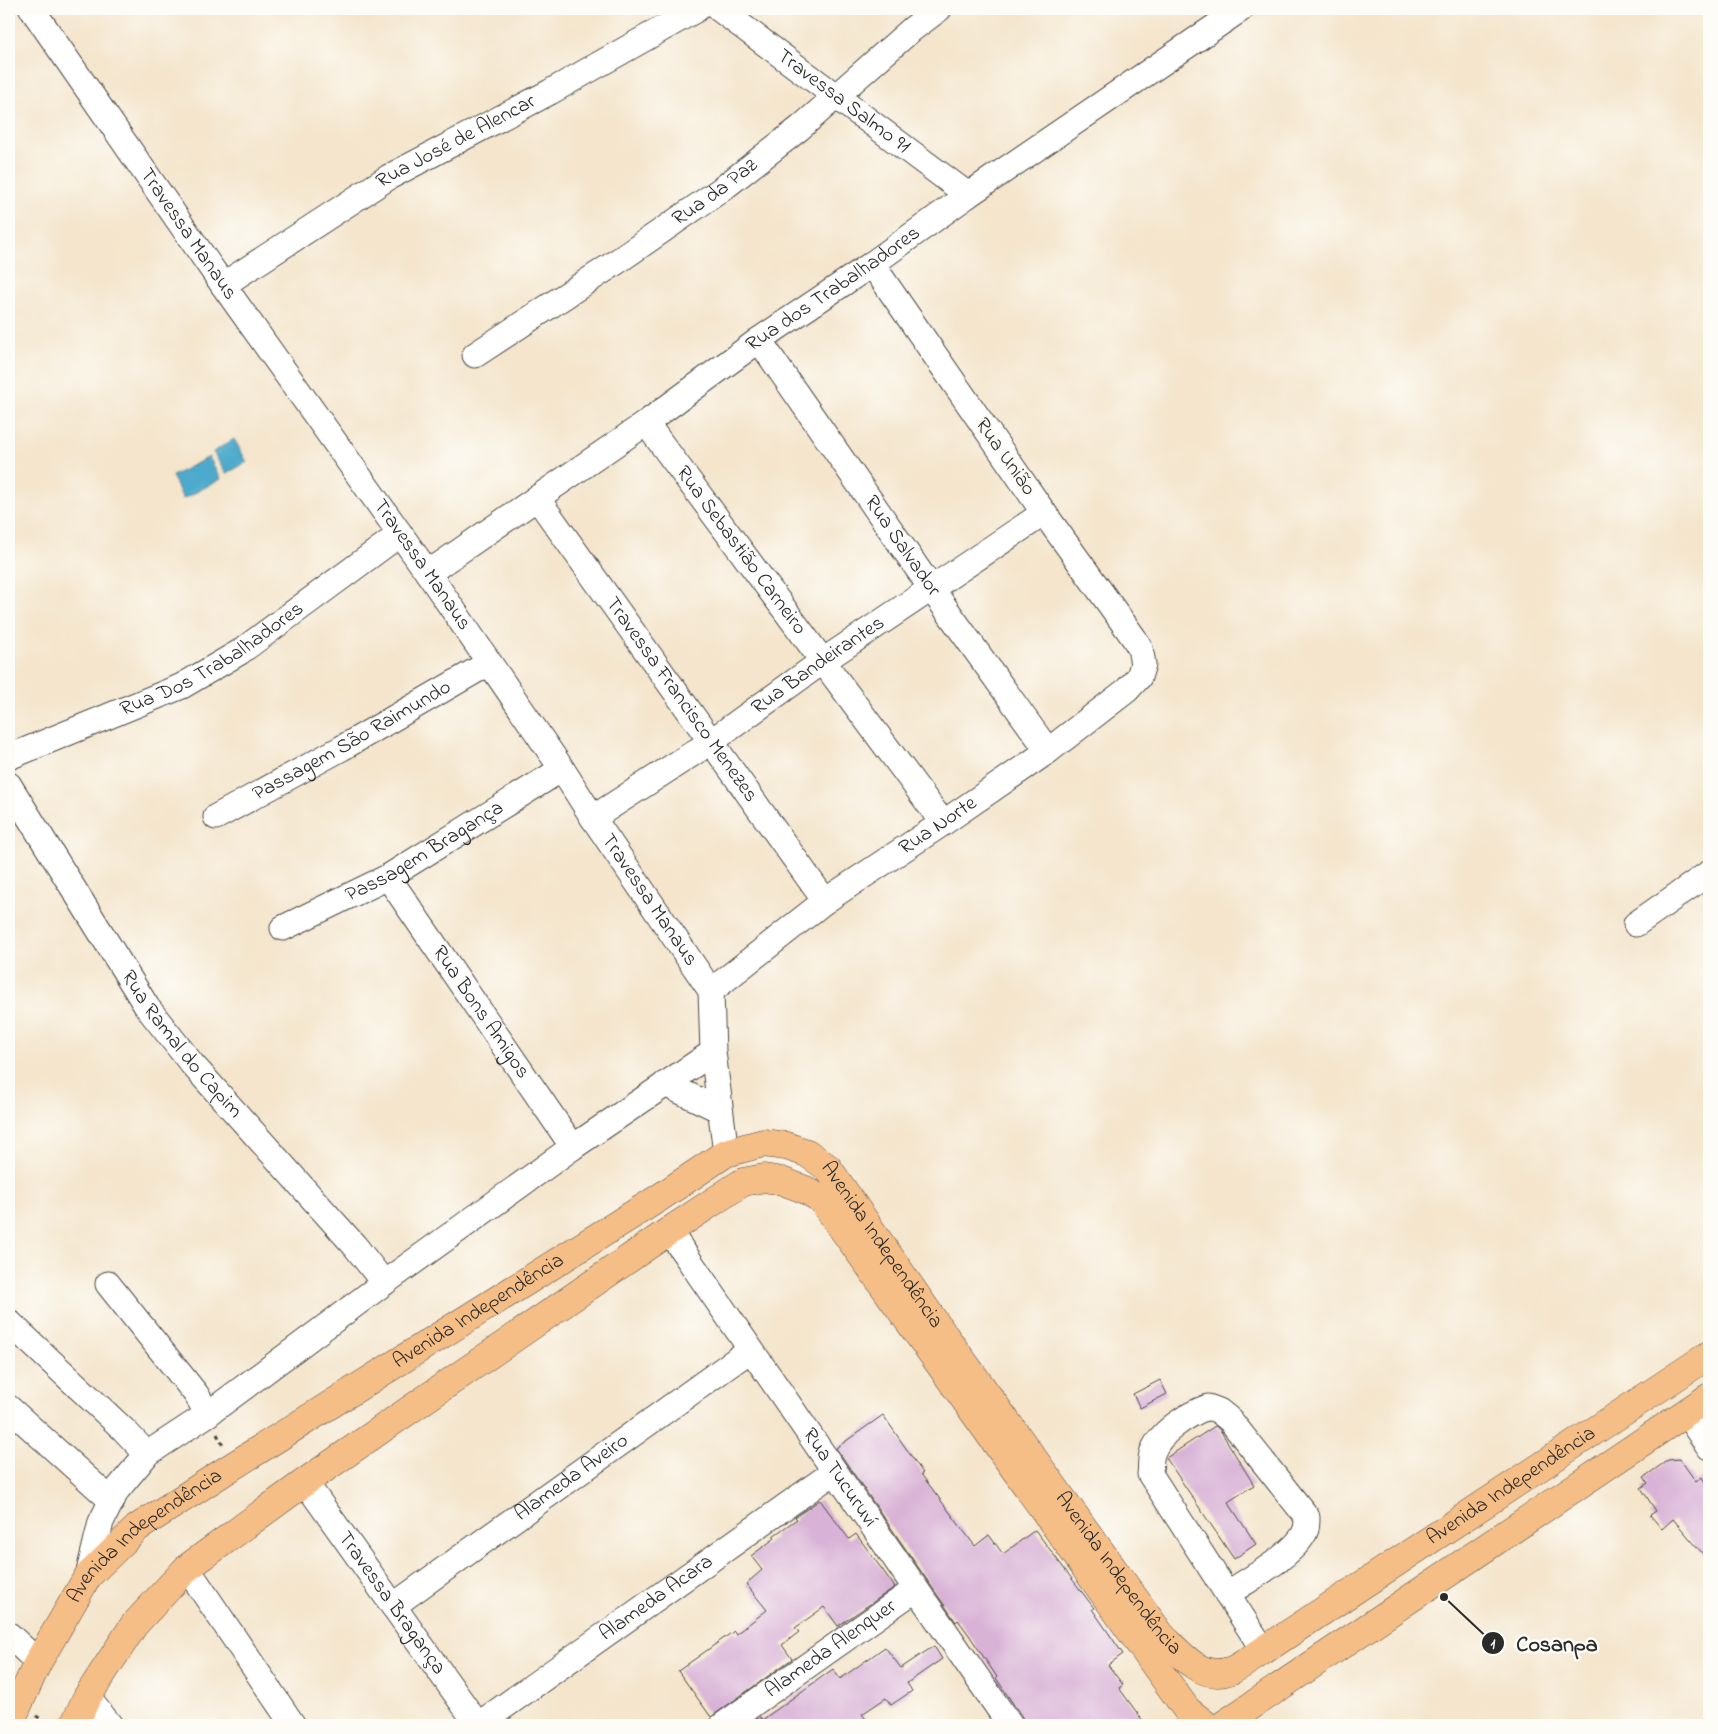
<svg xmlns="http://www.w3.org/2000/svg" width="1718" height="1734" viewBox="0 0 1718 1734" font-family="'Indie Flower',sans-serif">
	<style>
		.water { fill: #4daacc; stroke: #3c6a7c }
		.building { fill: #d9b3d7 }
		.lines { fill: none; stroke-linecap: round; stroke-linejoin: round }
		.minor-casing { stroke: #494743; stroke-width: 27 }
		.major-casing { stroke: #494743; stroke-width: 29 }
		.path { stroke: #494743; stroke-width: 3; stroke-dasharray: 4 4; stroke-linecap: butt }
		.minor { stroke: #fff; stroke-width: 25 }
		.major { stroke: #f6be87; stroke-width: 28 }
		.labels { text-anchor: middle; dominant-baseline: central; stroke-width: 5; stroke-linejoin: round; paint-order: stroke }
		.street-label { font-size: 21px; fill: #2b2b2b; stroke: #fdfcf7 }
		.leader { fill: none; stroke: #2b2b2b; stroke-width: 2 }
		.callout-dot { fill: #2b2b2b; stroke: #fdfcf7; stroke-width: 2 }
		.mark-label { font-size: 15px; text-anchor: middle; font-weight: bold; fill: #fff }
		.callout-label { font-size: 22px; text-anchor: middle; font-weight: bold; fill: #2b2b2b; stroke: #fdfcf7; stroke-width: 5; stroke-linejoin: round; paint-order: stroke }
	</style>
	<rect width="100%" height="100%" fill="#fdfcf7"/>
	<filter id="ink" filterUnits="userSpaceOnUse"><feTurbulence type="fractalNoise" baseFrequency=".02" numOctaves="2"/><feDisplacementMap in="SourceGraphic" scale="10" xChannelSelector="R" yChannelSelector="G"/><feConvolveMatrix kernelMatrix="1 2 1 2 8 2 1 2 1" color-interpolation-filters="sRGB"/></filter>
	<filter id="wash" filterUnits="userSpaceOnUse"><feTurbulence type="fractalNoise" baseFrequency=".0096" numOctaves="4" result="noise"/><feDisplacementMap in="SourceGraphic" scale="20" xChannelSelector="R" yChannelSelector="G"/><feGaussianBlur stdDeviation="1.12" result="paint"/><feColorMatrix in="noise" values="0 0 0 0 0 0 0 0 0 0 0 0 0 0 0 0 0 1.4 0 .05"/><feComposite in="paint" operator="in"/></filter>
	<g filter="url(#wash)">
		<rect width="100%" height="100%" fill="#f4e5cc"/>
		<g class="water">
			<polygon points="234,439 247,462 226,474 213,452"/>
			<polygon points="209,457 221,479 183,499 172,476"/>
		</g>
		<g id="blocks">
			<g class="building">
				<polygon points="1160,1380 1167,1394 1140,1408 1133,1394"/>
				<polygon points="883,1415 923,1473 921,1474 975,1546 989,1535 1003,1554 1035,1530 1094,1608 1092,1609 1123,1654 1108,1665 1123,1685 1119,1688 1146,1725 1026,1725 1022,1717 996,1678 997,1677 969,1635 958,1620 956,1622 836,1448"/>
				<polygon points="1215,1426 1220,1430 1254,1485 1228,1502 1256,1544 1234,1559 1166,1458"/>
				<polygon points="1680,1459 1696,1482 1702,1477 1709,1489 1709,1561 1673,1519 1662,1529 1650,1515 1656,1511 1641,1488 1648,1483 1644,1477 1668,1460"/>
				<polygon points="820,1500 849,1539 856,1534 895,1587 838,1626 824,1607 795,1628 799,1632 782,1645 792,1659 711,1717 678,1671 734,1631 736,1634 767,1610 746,1584 762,1570 751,1556 775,1538 773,1536 797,1519 795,1517"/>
				<polygon points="934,1646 942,1659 907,1683 912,1691 891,1705 886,1698 862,1714 870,1725 748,1725 760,1717 762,1720 833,1669 840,1679 885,1647 901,1668"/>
			</g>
		</g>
	</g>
	<g filter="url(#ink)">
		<use href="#blocks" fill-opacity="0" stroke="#494743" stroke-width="1"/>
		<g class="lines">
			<g class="minor-casing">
				<g id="minor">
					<path id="s1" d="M32,9L223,285L428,573L562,769L593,818L711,991L713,1052L726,1153"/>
					<path id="s2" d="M719,9L968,195"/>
					<path id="s3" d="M223,285L389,177L550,92L697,9"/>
					<path id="s4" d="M759,340L931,588L1048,751"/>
					<path id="s5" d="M475,355L621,259L722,189L800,128L911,30L939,9"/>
					<path id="s6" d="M646,423L943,823"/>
					<path id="s7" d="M537,498L825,901"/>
					<path id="s8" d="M428,573L646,423L759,340L872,264L968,195L1241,9"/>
					<path id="s9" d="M9,757L182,686L240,652L400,534"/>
					<path id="s10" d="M9,785L147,1007L192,1064L355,1246L384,1283"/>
					<path id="s11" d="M216,817L342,748L489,663"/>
					<path id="s12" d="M593,818L712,741L823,661L1044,513"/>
					<path id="s13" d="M388,877L573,1147"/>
					<polyline points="1636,924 1709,873"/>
					<path id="s14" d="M283,928L388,877L562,769"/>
					<path id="s15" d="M711,991L825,901L943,823L1048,751L1127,690L1139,677L1143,664L1140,648L1134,638L1044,513L872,264"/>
					<polyline points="665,1084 720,1110"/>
					<path id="s16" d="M669,1231L1010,1725"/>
					<polyline points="108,1284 196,1394 208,1414"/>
					<polyline points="9,1322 124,1430 147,1454"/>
					<polyline points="9,1408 112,1501"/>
					<polyline points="1686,1413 1709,1447"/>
					<path id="s17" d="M305,1482L478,1725"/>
					<polyline points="187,1568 293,1725"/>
					<polyline points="88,1576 101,1522 117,1490 147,1454 208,1414 384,1283 573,1147 713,1052"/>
					<path d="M1227,1594C1248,1580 1299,1552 1306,1529C1307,1525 1307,1521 1307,1517L1230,1420L1219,1411L1208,1407C1188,1414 1158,1433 1152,1454C1150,1460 1151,1468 1150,1474L1264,1651"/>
					<path id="s18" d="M393,1606L750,1350"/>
					<polyline points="9,1635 38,1662"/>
					<polyline points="87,1697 110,1725"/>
					<path id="s19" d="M478,1725L834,1472"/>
					<path id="s20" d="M723,1725L916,1589"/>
				</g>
			</g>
			<g class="major-casing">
				<g id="major">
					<path id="s21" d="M9,1725L38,1662L88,1576L137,1528L225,1471L659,1198L726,1153L763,1143L786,1146L807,1153L828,1168L939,1328L1161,1635C1179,1652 1198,1678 1225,1672C1233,1671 1240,1666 1246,1662L1709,1355"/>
					<polyline points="74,1725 87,1697 134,1625 187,1568 305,1482 669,1231 743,1182 764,1178 782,1181 806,1190 822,1200 1187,1710 1206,1725"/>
					<polyline points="1223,1725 1709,1397"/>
				</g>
			</g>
			<g class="path">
				<polyline points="217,1434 223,1446"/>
				<polyline points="36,1716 53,1725"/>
			</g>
			<use href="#minor" class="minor"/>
			<use href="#major" class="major"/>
		</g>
	</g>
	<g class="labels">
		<g class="street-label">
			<text stroke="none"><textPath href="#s2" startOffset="155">Travessa Salmo 91</textPath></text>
			<text stroke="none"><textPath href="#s3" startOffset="274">Rua José de Alencar</textPath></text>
			<text stroke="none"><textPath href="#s5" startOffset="290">Rua da Paz</textPath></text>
			<text stroke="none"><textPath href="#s1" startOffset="274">Travessa Manaus</textPath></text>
			<text stroke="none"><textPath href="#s8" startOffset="495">Rua dos Trabalhadores</textPath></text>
			<text transform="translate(1005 457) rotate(55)">Rua União</text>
			<text stroke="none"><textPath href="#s4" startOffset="251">Rua Salvador</textPath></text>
			<text stroke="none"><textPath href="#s6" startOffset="159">Rua Sebastião Carneiro</textPath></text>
			<text stroke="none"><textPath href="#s1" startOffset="679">Travessa Manaus</textPath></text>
			<text stroke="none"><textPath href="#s9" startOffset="226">Rua Dos Trabalhadores</textPath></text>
			<text stroke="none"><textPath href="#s12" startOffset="272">Rua Bandeirantes</textPath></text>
			<text stroke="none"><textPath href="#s7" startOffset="248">Travessa Francisco Menezes</textPath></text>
			<text stroke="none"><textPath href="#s11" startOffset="156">Passagem São Raimundo</textPath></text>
			<text stroke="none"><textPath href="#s15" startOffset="281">Rua Norte</textPath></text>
			<text stroke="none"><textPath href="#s14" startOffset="161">Passagem Bragança</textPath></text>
			<text stroke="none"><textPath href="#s1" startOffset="1084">Travessa Manaus</textPath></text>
			<text stroke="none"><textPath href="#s13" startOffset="164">Rua Bons Amigos</textPath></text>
			<text stroke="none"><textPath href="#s10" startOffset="312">Rua Ramal do Capim</textPath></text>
			<text stroke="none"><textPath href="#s21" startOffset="1139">Avenida Independência</textPath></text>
			<text stroke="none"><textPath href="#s21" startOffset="642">Avenida Independência</textPath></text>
			<text stroke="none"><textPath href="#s18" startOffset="220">Alameda Aveiro</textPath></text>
			<text stroke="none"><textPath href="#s16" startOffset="300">Rua Tucuruví</textPath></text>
			<text stroke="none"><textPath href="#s21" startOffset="2038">Avenida Independência</textPath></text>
			<text stroke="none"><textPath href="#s21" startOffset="238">Avenida Independência</textPath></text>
			<text stroke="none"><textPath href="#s21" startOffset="1544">Avenida Independência</textPath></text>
			<text stroke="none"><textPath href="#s19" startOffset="219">Alameda Acara</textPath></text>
			<text stroke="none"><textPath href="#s17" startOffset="149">Travessa Bragança</textPath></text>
			<text stroke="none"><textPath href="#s20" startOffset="132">Alameda Alenquer</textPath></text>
		</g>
	</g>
	<path class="leader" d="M1444 1597L1493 1643"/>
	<g class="callout-dot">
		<circle cx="1444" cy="1597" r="5"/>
		<circle cx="1493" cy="1643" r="12"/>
	</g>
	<g class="mark-label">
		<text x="1493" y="1648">1</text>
	</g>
	<g class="callout-label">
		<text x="1557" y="1651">Cosanpa</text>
	</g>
	<rect width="1718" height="1734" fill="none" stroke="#fdfcf7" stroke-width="30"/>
</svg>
